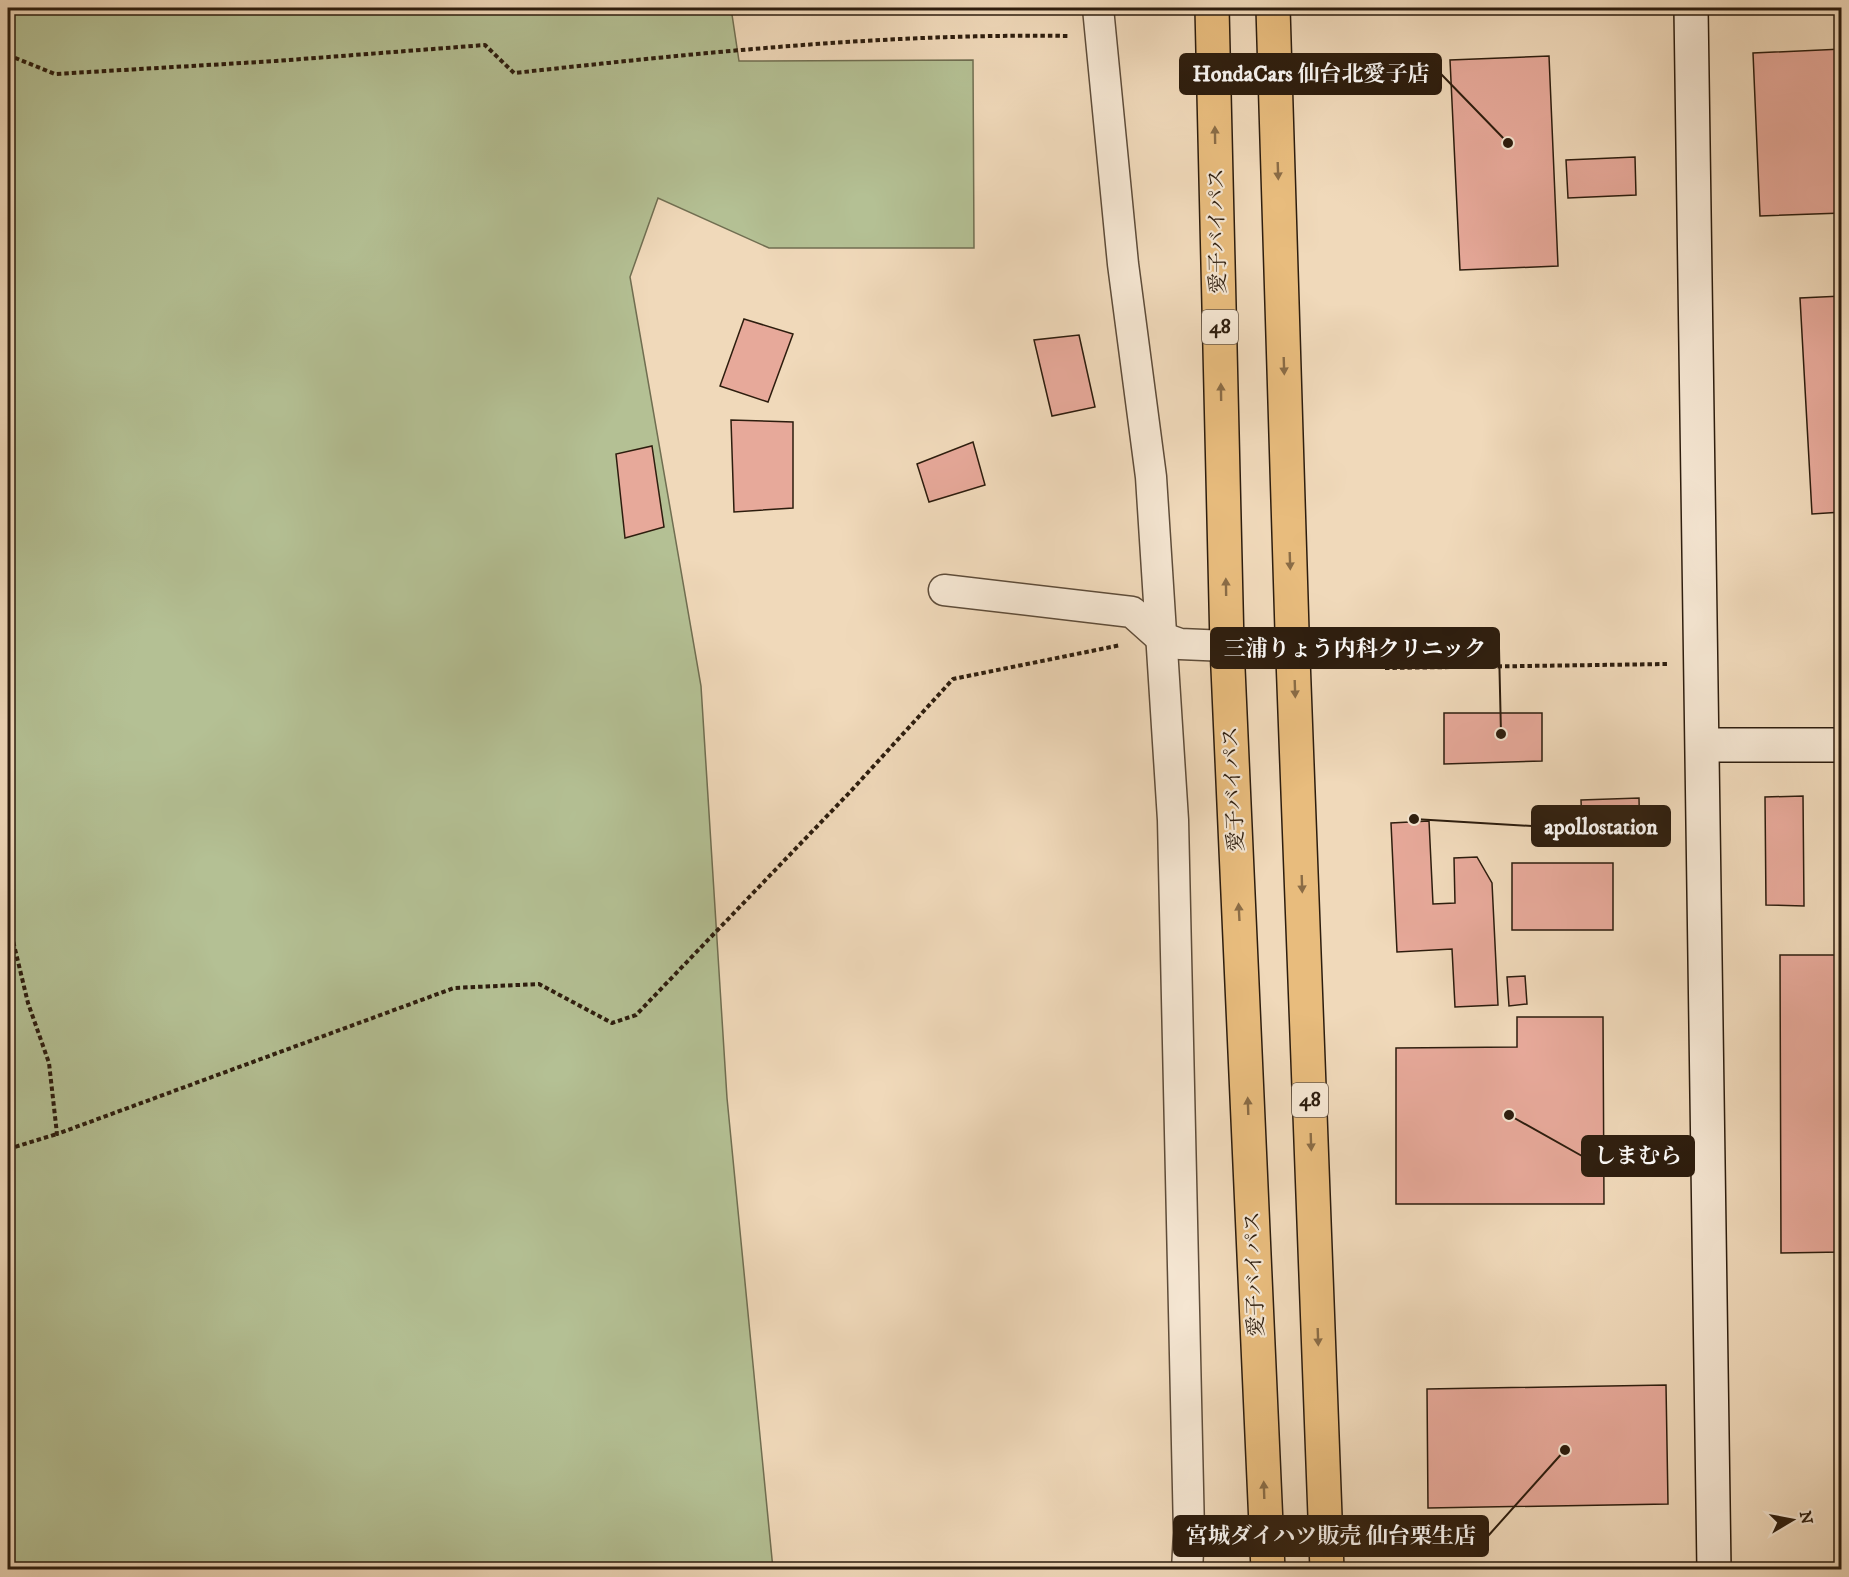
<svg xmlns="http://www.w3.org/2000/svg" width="1849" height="1577" viewBox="0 0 1849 1577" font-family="'IM FELL DW Pica','Noto Serif JP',serif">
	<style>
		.green { fill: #b4c094; stroke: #706e51; stroke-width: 1.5 }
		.building { fill: #e7a99a; stroke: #2d1d0e; stroke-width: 1.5 }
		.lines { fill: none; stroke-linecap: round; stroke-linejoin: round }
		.street-casing { stroke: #5e4c39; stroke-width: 33 }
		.secondary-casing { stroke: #2d1d0e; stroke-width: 36 }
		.highway-casing { stroke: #2d1d0e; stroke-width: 36 }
		.path { stroke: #2d1d0e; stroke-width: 4; stroke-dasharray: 4.5 3; stroke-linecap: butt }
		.street { stroke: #f5e6d2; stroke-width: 30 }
		.secondary { stroke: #f5e6d2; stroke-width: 33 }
		.highway { stroke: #e8bc7d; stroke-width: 33 }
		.oneway { fill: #8a6c46 }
		.labels { text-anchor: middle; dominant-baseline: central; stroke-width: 4.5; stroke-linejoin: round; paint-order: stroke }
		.shield { fill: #f5e6d2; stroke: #695949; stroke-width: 1.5 }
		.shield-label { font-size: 20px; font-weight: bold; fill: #2d1d0e }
		.street-label { font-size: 21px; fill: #2d1d0e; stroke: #f5e6d2 }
		.leader { fill: none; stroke: #2d1d0e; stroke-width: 2 }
		.callout-dot { fill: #2d1d0e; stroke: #f5e6d2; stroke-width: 2 }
		.callout { fill: #2d1d0e; stroke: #2d1d0e; stroke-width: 2 }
		.callout-label { font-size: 22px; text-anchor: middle; font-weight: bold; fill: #fff }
	</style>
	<rect width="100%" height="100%" fill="#f0d9ba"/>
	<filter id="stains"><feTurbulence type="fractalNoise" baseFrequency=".00333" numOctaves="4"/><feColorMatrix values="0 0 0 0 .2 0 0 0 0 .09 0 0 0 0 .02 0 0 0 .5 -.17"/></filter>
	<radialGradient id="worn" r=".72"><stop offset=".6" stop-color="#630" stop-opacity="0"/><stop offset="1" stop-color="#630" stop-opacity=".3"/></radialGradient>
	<polygon class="green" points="8,8 731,8 739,61 973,60 974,248 769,248 658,198 630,277 701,686 727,1098 773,1569 8,1570"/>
	<g class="building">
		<polygon points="1842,49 1842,213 1760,216 1753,53"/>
		<polygon points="1549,56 1558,266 1460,270 1450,60"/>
		<polygon points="1635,157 1636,195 1568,198 1566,160"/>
		<polygon points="1842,296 1842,512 1812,514 1800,298"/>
		<polygon points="744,319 793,334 768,402 720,386"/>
		<polygon points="1079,335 1095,407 1052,416 1034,340"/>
		<polygon points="731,420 793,422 793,508 734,512"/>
		<polygon points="973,442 985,485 929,502 917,464"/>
		<polygon points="652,446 664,527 625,538 616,454"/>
		<polygon points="1444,713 1542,713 1542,761 1444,764"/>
		<polygon points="1803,796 1804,906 1766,905 1765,797"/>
		<polygon points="1639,798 1640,843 1583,845 1581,800"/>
		<polygon points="1429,821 1433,904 1455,903 1454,858 1477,857 1492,883 1498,1005 1455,1007 1452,949 1397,952 1391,823"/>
		<rect x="1512" y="863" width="101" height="67"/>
		<polygon points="1780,955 1842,955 1842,1252 1781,1253"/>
		<polygon points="1525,976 1527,1004 1509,1006 1507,977"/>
		<polygon points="1517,1017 1603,1017 1604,1204 1396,1204 1396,1048 1517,1047"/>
		<polygon points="1666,1385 1668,1504 1428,1508 1427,1389"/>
	</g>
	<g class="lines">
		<g class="street-casing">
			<g id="street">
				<polyline points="1098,8 1123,264 1151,477 1173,820 1189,1533 1187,1570"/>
				<polyline points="944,590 1132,612 1160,637 1180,644 1227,646"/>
			</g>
		</g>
		<g class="secondary-casing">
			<g id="secondary">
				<polyline points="1691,8 1714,1570"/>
				<polyline points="1704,745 1842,745"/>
			</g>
		</g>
		<g class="highway-casing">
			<g id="highway">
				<polyline points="1212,8 1227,646 1268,1570"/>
				<polyline points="1273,8 1292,631 1327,1570"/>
			</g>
		</g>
		<g class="path">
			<path d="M8,55L55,74L276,61L485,45L514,73C699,53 884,33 1070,36"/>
			<polyline points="1385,668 1667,664"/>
			<polyline points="8,920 28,1003 49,1063 57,1134 454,988 539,984 612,1023 636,1015 850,792 953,679 1121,645"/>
			<polyline points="8,1149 57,1134"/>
		</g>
		<use href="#street" class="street"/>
		<use href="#secondary" class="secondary"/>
		<use href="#highway" class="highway"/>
	</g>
	<defs><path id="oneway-solid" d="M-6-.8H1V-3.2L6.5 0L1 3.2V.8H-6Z" transform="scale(1.5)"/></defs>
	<g class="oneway">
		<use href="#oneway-solid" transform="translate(1215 135) rotate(-91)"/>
		<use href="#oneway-solid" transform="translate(1278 171) rotate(88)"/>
		<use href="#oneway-solid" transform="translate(1284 366) rotate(88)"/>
		<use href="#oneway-solid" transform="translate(1221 392) rotate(-91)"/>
		<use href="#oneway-solid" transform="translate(1290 561) rotate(88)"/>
		<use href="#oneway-solid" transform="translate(1226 587) rotate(-91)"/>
		<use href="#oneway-solid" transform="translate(1295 689) rotate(88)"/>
		<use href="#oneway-solid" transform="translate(1302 884) rotate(88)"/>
		<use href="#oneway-solid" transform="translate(1239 912) rotate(-93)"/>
		<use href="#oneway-solid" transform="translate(1248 1106) rotate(-92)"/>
		<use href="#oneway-solid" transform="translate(1311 1142) rotate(88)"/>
		<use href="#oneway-solid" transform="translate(1318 1337) rotate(88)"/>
		<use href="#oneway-solid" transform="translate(1264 1490) rotate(-92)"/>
	</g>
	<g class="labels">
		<g class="shield">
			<rect x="1202" y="310" width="36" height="34" rx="4.5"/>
			<rect x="1292" y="1083" width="36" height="34" rx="4.5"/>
		</g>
		<g class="shield-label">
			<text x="1220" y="327">48</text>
			<text x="1310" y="1100">48</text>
		</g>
		<g class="street-label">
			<text transform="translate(1218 231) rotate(-91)">愛子バイパス</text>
			<text transform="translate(1234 789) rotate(-93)">愛子バイパス</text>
			<text transform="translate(1255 1274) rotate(-92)">愛子バイパス</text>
		</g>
	</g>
	<path class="leader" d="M1508 143L1441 74M1501 734L1499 648M1414 819L1532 826M1509 1115L1582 1156M1565 1450L1488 1536"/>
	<g class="callout-dot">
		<circle cx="1508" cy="143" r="6"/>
		<circle cx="1501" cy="734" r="6"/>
		<circle cx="1414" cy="819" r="6"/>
		<circle cx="1509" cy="1115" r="6"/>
		<circle cx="1565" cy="1450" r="6"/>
	</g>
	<g class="callout">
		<rect x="1180" y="54" width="261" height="40" rx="6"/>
		<rect x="1211" y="628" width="288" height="40" rx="6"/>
		<rect x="1532" y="806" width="138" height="40" rx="6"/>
		<rect x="1582" y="1136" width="112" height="40" rx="6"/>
		<rect x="1174" y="1516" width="314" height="40" rx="6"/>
	</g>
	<g class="callout-label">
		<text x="1311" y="81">HondaCars 仙台北愛子店</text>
		<text x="1355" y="656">三浦りょう内科クリニック</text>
		<text x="1601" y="834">apollostation</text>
		<text x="1638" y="1163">しまむら</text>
		<text x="1331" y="1543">宮城ダイハツ販売 仙台栗生店</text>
	</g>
	<rect width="1849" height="1577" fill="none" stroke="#f0d9ba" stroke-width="30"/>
	<rect x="9" y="9" width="1831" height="1559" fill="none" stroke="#2d1d0e" stroke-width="3"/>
	<rect x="15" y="15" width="1819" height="1547" fill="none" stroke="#2d1d0e" stroke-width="1.5"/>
	<g transform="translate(1792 1520) rotate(80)" stroke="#f5e6d2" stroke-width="4.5" paint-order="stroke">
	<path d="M0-4.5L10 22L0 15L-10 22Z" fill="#2d1d0e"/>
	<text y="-9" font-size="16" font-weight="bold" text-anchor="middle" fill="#2d1d0e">N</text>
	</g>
	<rect width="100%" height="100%" filter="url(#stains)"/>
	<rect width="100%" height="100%" fill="url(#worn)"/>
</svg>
